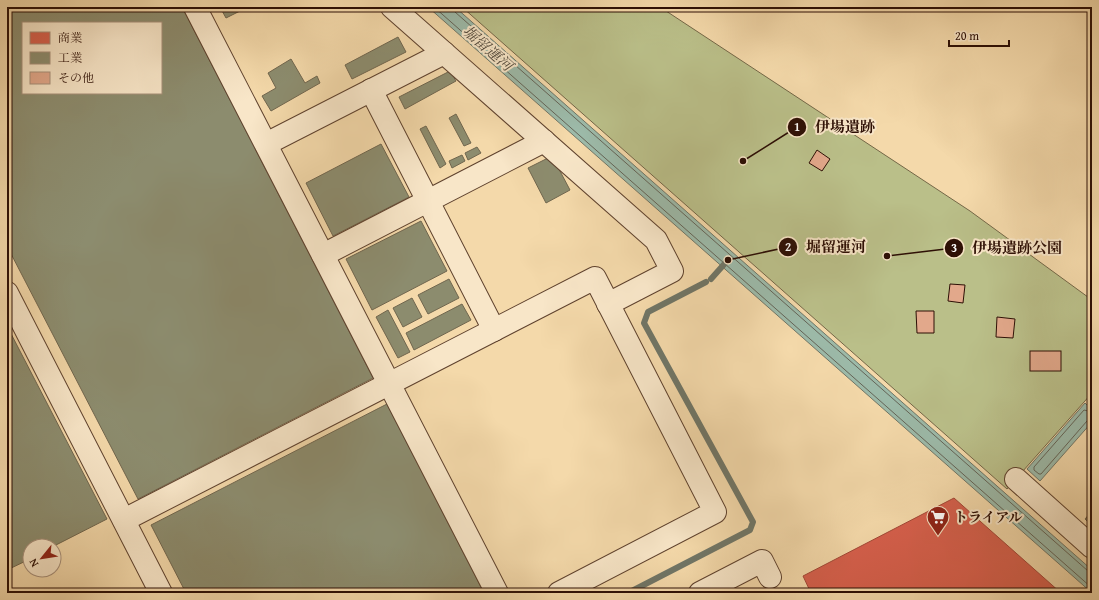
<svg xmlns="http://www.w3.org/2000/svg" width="1099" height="600" viewBox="0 0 1099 600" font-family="'Gentium Book Plus','Noto Serif JP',serif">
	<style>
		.green { fill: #babf89; stroke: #746747 }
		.water { fill: #9cbaa9; stroke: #707667 }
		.shops { fill: #d6604d; stroke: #a34837 }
		.industry { fill: #8c8c6e; stroke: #70664e; fill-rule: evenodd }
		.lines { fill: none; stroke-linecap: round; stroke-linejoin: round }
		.shore { stroke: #646457; stroke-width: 1 }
		.stream { stroke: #707667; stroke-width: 6 }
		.building { fill: #e2a88b; stroke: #2d0f05 }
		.minor-casing { stroke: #5f422e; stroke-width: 24 }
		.minor { stroke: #f8e6c8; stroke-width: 22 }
		.labels { text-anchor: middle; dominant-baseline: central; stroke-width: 4; stroke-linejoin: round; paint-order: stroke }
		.poi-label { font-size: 14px; font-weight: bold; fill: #2d0f05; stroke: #f8e6c8; text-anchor: start }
		.water-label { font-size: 15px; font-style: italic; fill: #544b3e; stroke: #f8e6c8 }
		.leader { fill: none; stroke: #2d0f05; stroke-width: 1.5 }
		.callout-dot { fill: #2d0f05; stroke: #f8e6c8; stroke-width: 1.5 }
		.mark-label { font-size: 12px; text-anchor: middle; font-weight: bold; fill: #fff }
		.callout-label { font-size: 15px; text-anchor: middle; font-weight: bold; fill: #2d0f05; stroke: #f8e6c8; stroke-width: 4; stroke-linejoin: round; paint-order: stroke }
	</style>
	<rect width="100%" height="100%" fill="#f4d9aa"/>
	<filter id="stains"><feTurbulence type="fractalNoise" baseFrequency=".005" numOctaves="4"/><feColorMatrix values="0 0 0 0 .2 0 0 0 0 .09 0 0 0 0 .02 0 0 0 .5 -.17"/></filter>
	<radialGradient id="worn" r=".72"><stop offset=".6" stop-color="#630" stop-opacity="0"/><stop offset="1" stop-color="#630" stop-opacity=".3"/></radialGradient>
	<polygon class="green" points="462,7 660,7 970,211 1092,300 1092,393 1007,489"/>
	<g class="water">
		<polygon points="428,7 455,7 1092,570 1092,593"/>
		<polygon points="1085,403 1092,410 1092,422 1040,481 1027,469"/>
	</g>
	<polygon class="shops" points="954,498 1061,593 811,593 803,576"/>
	<g class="industry">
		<path d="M7,7H182L373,378L138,499L7,246ZM23,23H161V93H23Z"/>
		<polygon points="220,7 248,7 226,18"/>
		<polygon points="398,37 406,52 352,79 345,65"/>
		<polygon points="291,59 305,83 317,76 320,83 271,111 262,96 276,88 268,73"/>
		<polygon points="450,71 456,81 405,109 399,97"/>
		<polygon points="456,114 471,143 464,146 449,118"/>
		<polygon points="426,126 446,164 440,168 420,129"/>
		<polygon points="381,144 409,197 333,236 306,183"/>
		<polygon points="477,147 481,153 468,160 465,153"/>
		<polygon points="462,155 465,161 452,168 449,161"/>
		<polygon points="552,156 570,190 546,203 528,168"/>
		<polygon points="421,221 447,271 372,310 346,259"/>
		<polygon points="449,279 459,298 428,314 418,295"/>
		<polygon points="412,298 422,317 403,327 393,308"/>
		<polygon points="462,304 471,320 414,350 406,333"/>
		<polygon points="388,310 410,352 398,358 376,317"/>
		<polygon points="7,326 107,519 54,546 30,546 30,559 7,570"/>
		<polygon points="387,404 484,593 186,593 151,525"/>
		<polygon points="1092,511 1092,526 1085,519"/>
	</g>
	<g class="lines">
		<g class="shore">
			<polyline points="434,7 1092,588"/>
			<polyline points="453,7 455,12 1088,571 1092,572"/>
			<polyline points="1092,412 1084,410 1034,467 1034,470 1039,474 1041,474 1087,421 1092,420"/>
		</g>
		<g class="stream">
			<polyline points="711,279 727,261"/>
			<polyline points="628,593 750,530 753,522 644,323 648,312 706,282"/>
		</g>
	</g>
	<g class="building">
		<polygon points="817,150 830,159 822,171 809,163"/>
		<polygon points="950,284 965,285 963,303 948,301"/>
		<polygon points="916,311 934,311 934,333 917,333"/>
		<polygon points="997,317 1015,319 1013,338 996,337"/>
		<rect x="1030" y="351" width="31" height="20"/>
	</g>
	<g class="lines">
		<g class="minor-casing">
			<g id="minor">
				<polyline points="195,7 497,593"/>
				<polyline points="392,7 656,240 672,271 608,304"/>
				<polyline points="371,90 494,330"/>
				<polyline points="266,144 444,53"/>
				<polyline points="323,255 544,141"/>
				<polyline points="7,293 161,593"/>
				<polyline points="1016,479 1092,547"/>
				<polyline points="124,520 595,278 715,512 559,593"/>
				<polyline points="700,593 762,561 770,577"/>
			</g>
		</g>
		<use href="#minor" class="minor"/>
	</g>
	<defs>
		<g id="supermarket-pin" transform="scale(1.15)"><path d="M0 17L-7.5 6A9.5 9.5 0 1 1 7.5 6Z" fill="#8f2418" stroke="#f8e6c8"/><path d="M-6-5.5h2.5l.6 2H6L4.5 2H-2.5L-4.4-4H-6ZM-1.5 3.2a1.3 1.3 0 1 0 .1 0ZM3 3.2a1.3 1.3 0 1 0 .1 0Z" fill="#fff"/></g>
	</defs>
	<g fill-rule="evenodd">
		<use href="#supermarket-pin" x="938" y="517"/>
	</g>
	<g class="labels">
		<g class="poi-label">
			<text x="954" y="517">トライアル</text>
		</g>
		<g class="water-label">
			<text transform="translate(488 48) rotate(41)">堀留運河</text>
		</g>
	</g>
	<path class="leader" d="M743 161L797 127M728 260L788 247M887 256L954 248"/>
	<g class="callout-dot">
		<circle cx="743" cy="161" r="4"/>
		<circle cx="728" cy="260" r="4"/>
		<circle cx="887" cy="256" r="4"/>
		<circle cx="797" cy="127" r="10"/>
		<circle cx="788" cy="247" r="10"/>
		<circle cx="954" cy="248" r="10"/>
	</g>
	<g class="mark-label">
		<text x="797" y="131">1</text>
		<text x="788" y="251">2</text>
		<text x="954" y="252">3</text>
	</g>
	<g class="callout-label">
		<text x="845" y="132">伊場遺跡</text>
		<text x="836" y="252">堀留運河</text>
		<text x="1017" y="253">伊場遺跡公園</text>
	</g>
	<rect width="1099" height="600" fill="none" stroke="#f4d9aa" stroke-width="24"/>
	<rect x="8" y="8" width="1083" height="584" fill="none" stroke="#2d0f05" stroke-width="2"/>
	<rect x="12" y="12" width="1075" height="576" fill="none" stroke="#2d0f05"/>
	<rect x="22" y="22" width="140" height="72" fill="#f8e6c8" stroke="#a7907a"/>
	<rect x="30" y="32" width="20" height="12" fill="#d6604d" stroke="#a7907a"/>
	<text x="58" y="42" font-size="12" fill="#2d0f05">商業</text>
	<rect x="30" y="52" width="20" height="12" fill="#8c8c6e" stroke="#a7907a"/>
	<text x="58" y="62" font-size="12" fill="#2d0f05">工業</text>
	<rect x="30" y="72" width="20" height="12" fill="#e2a88b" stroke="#a7907a"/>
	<text x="58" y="82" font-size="12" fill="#2d0f05">その他</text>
	<g transform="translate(42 558) rotate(240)"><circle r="19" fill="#f8e6c8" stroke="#a7907a"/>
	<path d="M0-3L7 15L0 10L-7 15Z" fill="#8f2418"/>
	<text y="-6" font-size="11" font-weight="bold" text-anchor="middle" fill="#2d0f05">N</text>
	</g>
	<path d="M949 40v6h60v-6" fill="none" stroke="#2d0f05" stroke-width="2"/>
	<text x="955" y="40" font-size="12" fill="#2d0f05" stroke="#f8e6c8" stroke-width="3" paint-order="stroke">20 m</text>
	<rect width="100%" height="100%" filter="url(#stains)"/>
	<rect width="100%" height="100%" fill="url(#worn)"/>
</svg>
